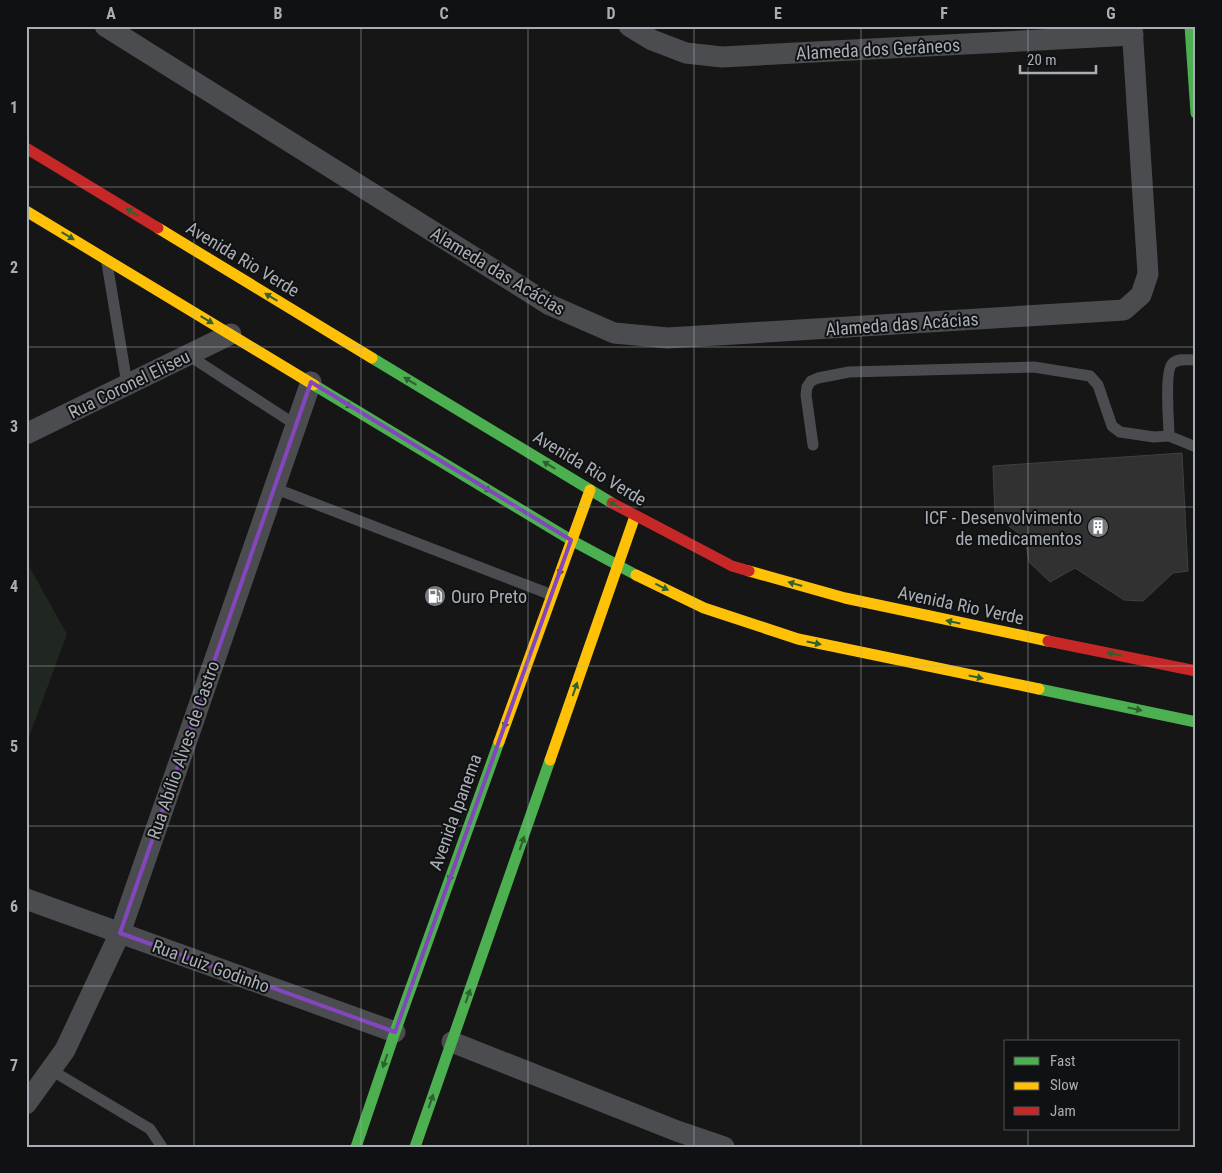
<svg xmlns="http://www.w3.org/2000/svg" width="1222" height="1173" viewBox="0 0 1222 1173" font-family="'Roboto Condensed',sans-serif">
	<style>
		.green { fill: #202620 }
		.building { fill: #313132; stroke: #3f4042 }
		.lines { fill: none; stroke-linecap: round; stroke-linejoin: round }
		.lane { stroke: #4b4c4f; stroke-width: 11 }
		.street { stroke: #4b4c4f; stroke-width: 21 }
		.fast { stroke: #4caf50; stroke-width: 11 }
		.slow { stroke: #ffc107; stroke-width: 11 }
		.jam { stroke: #c62828; stroke-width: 11 }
		.oneway { fill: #2e6031 }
		.marked { fill: none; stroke: #8446bd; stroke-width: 4; stroke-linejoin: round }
		.grid { fill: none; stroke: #a9aeb6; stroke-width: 1; stroke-opacity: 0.55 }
		.labels { text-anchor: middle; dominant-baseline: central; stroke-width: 4; stroke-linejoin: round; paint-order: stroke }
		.street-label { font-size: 18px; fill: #a9aeb6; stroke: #101112 }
		.poi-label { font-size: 18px; fill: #a9aeb6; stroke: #101112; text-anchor: end }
		.neatline { fill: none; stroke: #a9aeb6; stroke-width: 2 }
		.grid-label { font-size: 16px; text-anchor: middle; font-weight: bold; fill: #a9aeb6 }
	</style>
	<rect width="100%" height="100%" fill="#161616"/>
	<polygon class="green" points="26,561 67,634 26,745"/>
	<polygon class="building" points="1182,453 1188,571 1173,573 1143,601 1124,600 1075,568 1050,582 1029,562 1025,538 995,516 993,466"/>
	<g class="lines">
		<g class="lane">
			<polyline points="107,263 127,384"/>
			<polyline points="188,355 296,425"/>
			<path d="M1196,360C1188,360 1179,358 1173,363C1164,369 1169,423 1169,436L1196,447"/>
			<polyline points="813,445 806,395 807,387 811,381 818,378 849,372 1034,367 1090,376 1098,385 1112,426 1120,432 1154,437 1169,436"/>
			<polyline points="274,488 552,595"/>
			<polyline points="51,1070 150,1129 162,1147"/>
		</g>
		<g class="street">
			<polyline points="105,26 550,305 614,333 668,338 1124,310 1141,295 1148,274 1132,26"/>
			<polyline points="629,26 652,40 686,53 722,57 1133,35"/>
			<polyline points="26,434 231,334"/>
			<polyline points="26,899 395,1032"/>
			<polyline points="452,1042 677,1131 724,1147"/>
			<polyline points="26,1104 65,1050 120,933 311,382"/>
		</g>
		<g class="fast">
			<polyline points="1190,26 1196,113"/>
			<polyline points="372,358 612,503"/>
			<polyline points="314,385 571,540 636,575"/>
			<polyline points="1039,689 1196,722"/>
			<polyline points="356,1147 395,1032 499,742"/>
			<polyline points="415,1147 550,760"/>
		</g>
		<g class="slow">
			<polyline points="26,211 314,385"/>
			<polyline points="158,228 372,358"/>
			<polyline points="749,571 845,598 1048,641"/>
			<polyline points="636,575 704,608 798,639 1039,689"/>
			<polyline points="499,742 590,490"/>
			<polyline points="550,760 635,516"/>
		</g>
		<g class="jam">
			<polyline points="26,148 158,228"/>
			<polyline points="612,503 732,566 749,571"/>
			<polyline points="1048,641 1196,671"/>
		</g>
	</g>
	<defs><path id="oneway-solid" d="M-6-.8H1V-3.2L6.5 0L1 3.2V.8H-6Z" transform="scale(1.25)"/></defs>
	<g class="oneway">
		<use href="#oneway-solid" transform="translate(132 212) rotate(-149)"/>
		<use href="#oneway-solid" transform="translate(68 236) rotate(31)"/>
		<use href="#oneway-solid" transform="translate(271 297) rotate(-149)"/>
		<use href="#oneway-solid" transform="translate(207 320) rotate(31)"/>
		<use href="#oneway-solid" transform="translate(410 381) rotate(-149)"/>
		<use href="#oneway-solid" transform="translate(346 404) rotate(31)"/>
		<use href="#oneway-solid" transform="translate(549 465) rotate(-149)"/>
		<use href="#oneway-solid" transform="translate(485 488) rotate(31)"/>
		<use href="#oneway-solid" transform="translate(615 505) rotate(-150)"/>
		<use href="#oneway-solid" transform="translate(561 569) rotate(109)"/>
		<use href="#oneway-solid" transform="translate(795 584) rotate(-164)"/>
		<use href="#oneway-solid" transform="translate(662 587) rotate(26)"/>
		<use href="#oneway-solid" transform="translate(953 622) rotate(-168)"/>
		<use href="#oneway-solid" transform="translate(814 643) rotate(12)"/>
		<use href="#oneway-solid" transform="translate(1114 654) rotate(-169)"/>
		<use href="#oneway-solid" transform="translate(976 677) rotate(12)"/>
		<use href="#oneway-solid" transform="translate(575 689) rotate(-71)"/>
		<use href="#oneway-solid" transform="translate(1135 709) rotate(12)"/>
		<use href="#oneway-solid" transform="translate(506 722) rotate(110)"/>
		<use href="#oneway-solid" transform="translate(522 843) rotate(-71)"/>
		<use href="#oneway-solid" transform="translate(451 875) rotate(110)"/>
		<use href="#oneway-solid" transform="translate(468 996) rotate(-71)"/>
		<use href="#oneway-solid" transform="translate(385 1061) rotate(109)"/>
		<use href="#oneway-solid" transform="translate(431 1101) rotate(-71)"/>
	</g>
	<path class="marked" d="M311,382L571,540L395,1032L120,933Z"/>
	<path class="grid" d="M194,26V1147M361,26V1147M528,26V1147M694,26V1147M861,26V1147M1028,26V1042M26,187H1196M26,347H1196M26,507H1196M26,666H1196M26,826H1196M26,986H1196M1028,1129V1147"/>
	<defs>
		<g id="building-disc" transform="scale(1.125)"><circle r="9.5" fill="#76797e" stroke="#101112"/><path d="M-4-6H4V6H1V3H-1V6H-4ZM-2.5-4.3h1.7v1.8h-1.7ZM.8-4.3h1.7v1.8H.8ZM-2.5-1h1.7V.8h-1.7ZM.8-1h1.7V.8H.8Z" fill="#fff"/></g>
		<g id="fuel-disc" transform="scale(1.125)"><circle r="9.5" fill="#76797e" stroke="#101112"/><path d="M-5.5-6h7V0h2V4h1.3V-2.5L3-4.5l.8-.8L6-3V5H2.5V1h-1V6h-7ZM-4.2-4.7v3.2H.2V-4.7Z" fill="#fff"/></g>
	</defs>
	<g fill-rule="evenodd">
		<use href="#building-disc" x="1098" y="527"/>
		<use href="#fuel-disc" x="435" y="596"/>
	</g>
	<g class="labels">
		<g class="street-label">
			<text transform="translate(878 49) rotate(-3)">Alameda dos Gerâneos</text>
			<text transform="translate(243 259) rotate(31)">Avenida Rio Verde</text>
			<text transform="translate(498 271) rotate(31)">Alameda das Acácias</text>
			<text transform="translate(902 324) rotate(-4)">Alameda das Acácias</text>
			<text transform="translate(129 384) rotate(-26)">Rua Coronel Eliseu</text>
			<text transform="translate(590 468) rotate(31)">Avenida Rio Verde</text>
			<text transform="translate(961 605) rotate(12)">Avenida Rio Verde</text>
			<text transform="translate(183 750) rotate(-71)">Rua Abílio Alves de Castro</text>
			<text transform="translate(455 812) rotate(-70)">Avenida Ipanema</text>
			<text transform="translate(211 966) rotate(20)">Rua Luiz Godinho</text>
		</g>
		<g class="poi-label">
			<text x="1082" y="517">ICF - Desenvolvimento<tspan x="1082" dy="21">de medicamentos</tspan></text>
			<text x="451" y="596" text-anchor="start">Ouro Preto</text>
		</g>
	</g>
	<rect width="1222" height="1173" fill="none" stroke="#101112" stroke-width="55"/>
	<rect x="1004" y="1040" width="175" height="90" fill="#101112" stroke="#4d5054"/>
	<rect x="1014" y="1057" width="25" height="8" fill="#4caf50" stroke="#4d5054"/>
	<text x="1050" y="1066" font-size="15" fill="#a9aeb6">Fast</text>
	<rect x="1014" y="1082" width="25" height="8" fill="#ffc107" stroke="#4d5054"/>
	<text x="1050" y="1090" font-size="15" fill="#a9aeb6">Slow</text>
	<rect x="1014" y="1107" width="25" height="8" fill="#c62828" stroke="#4d5054"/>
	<text x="1050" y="1116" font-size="15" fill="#a9aeb6">Jam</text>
	<path d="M1020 65v8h76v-8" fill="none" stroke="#a9aeb6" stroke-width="2.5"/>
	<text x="1027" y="65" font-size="15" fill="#a9aeb6" stroke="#101112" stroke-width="4" paint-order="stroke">20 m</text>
	<rect x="28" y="28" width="1166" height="1118" class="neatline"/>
	<g class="grid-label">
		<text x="111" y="19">A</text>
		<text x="278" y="19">B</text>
		<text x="444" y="19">C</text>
		<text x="611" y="19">D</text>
		<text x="778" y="19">E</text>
		<text x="944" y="19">F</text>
		<text x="1111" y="19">G</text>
		<text x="14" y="113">1</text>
		<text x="14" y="273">2</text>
		<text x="14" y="432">3</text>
		<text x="14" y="592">4</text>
		<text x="14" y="752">5</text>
		<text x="14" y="912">6</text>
		<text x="14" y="1071">7</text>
	</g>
</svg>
